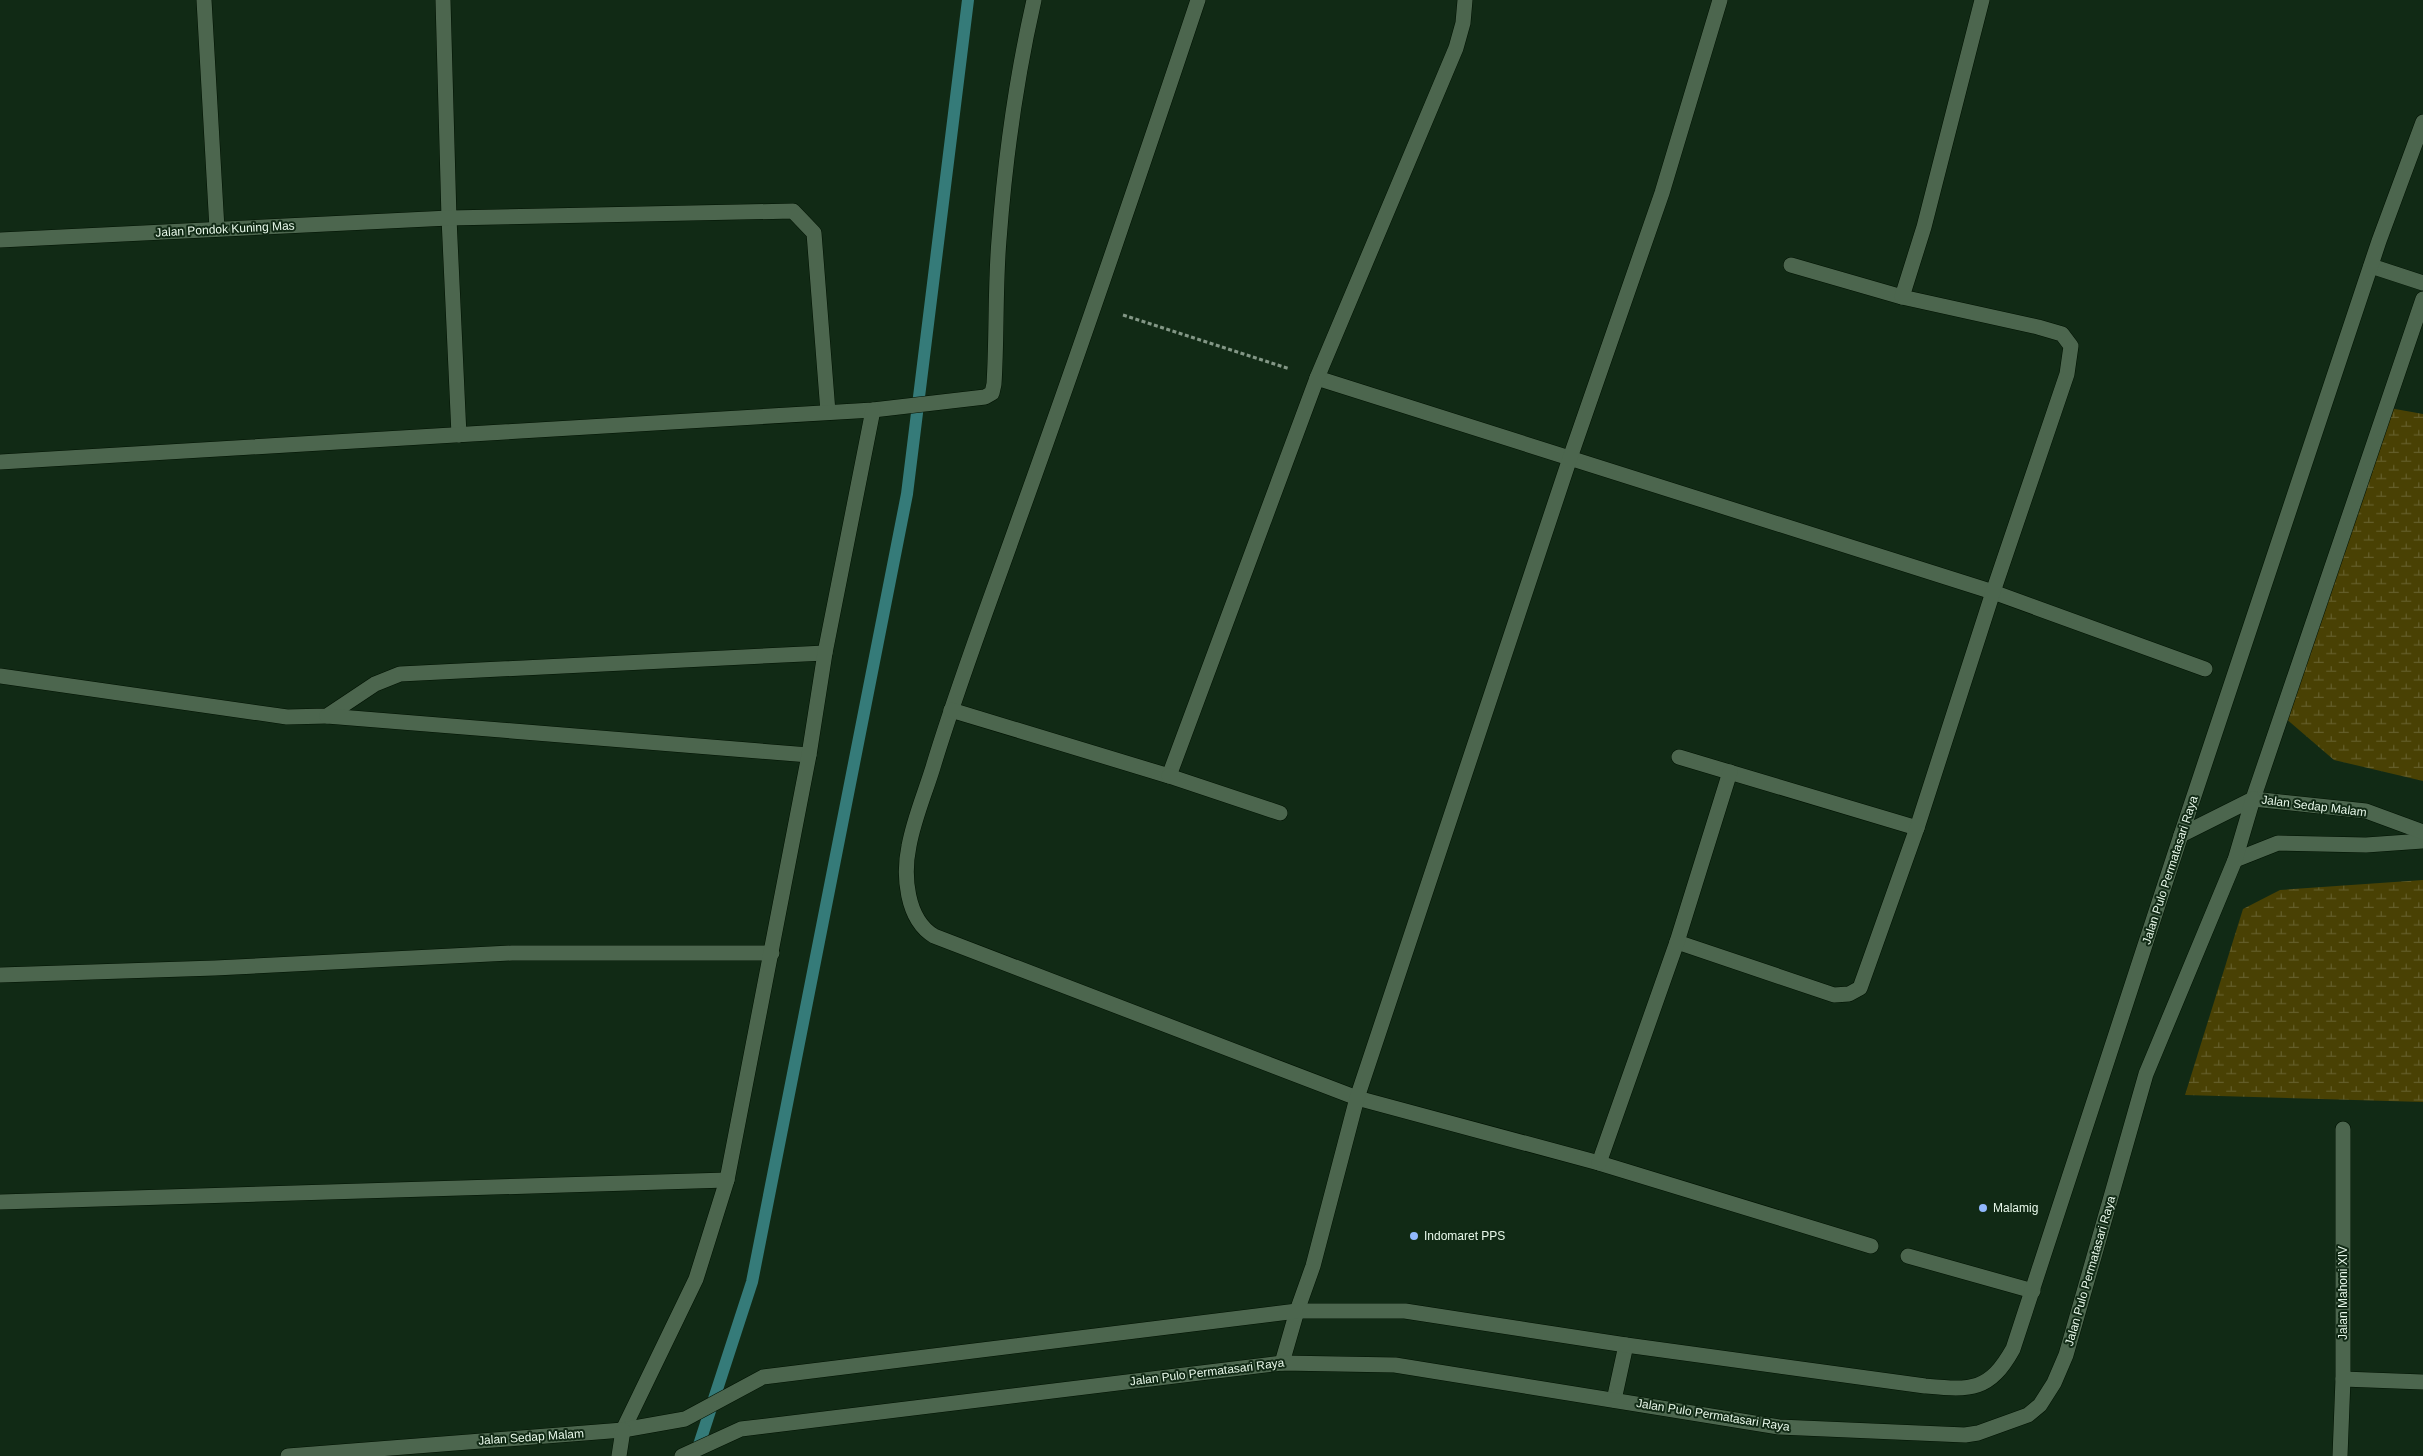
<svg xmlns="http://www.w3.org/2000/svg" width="2423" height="1456" viewBox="0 0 2423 1456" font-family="Arial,sans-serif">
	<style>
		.wetland { fill: url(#wetland-marsh) }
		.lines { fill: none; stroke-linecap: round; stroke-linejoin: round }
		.stream { stroke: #357b79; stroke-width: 12 }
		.service-casing { stroke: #001202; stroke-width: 16 }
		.minor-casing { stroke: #001202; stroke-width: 16 }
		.tertiary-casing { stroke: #001202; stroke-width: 16 }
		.secondary-casing { stroke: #001202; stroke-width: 16 }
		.path { stroke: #839786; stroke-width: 3; stroke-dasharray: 4 2.5; stroke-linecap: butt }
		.service { stroke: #4c664e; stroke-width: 15 }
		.minor { stroke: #4c664e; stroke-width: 15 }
		.tertiary { stroke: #4c664e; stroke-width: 15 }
		.secondary { stroke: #4c664e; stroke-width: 15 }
		.poi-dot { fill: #91b8fd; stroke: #112a15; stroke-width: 2 }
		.labels { text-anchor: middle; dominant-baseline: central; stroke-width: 4; stroke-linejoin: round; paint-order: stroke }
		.street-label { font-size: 12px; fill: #e8f8ea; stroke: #112a15 }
		.poi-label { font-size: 12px; fill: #e8f8ea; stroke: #112a15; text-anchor: start }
	</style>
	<defs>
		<pattern id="wetland-marsh" width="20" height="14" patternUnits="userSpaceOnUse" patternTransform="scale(1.25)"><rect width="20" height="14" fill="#494104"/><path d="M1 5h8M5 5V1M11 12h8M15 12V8" fill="none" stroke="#635d29"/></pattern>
	</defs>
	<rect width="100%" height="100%" fill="#112a15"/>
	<g class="wetland">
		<polygon points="2384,407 2423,414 2423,781 2334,760 2285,718"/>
		<polygon points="2423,880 2423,1102 2185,1095 2243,909 2280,890"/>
	</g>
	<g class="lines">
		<polyline class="stream" points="696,1454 752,1282 907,494 968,0"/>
		<g class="service-casing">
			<polyline id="service" points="1282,1363 1297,1311"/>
		</g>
		<g class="minor-casing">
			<g id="minor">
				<polyline points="204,0 217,229"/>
				<polyline points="443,0 449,218 459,435"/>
				<path d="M1198,0C1140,174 1081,347 1019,519C990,601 959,682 934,764C926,791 914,818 909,846C903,875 906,919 934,936L1357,1098L1599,1163L1871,1246"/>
				<polyline points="0,240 449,218 793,211 814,233 828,412"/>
				<polyline points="1791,265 1902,297"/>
				<polyline points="2371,266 2423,283"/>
				<polyline points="1317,378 1993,592 2205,669"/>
				<path d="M0,462L873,410L985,397L992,393L994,384C997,336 995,288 999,240C1005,160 1016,79 1034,0"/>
				<polyline points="0,676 287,717 327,716 375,684 400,674 825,653"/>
				<polyline points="951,710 1169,776 1317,378 1456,48 1463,23 1465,0"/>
				<polyline points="327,716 809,755"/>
				<polyline points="1679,757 1917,828"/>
				<polyline points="1169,776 1280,813"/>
				<polyline points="2253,799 2423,299"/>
				<polyline points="2181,835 2379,241 2423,122"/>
				<polyline points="1677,942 1834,995 1849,994 1860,988 1917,828 1993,592 2067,374 2071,346 2062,334 2038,327 1902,297 1924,227 1982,0"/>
				<polyline points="0,975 215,968 512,953 772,953"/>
				<polyline points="1599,1163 1677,942 1730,772"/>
				<polyline points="0,1202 727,1180"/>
				<polyline points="1908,1256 2033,1291"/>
				<polyline points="1297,1311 1313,1266 1357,1098 1570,458 1662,193 1720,0"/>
				<polyline points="2343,1379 2423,1382"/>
				<polyline points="623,1430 696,1279 727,1180 809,755 825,653 873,410"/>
				<polyline points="2340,1456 2343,1379 2343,1129"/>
			</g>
		</g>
		<g class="tertiary-casing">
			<g id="tertiary">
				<polyline points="2235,860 2278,843 2366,845 2423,841"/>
				<polyline points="1614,1400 1626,1345"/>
				<path d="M288,1456L623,1430L685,1419L763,1377L1297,1311H1405L1626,1345L1925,1386C1971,1390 1989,1392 2013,1349L2181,835L2253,799L2366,811L2423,832"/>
				<polyline points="682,1456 741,1429 1282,1363 1395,1365 1779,1427 1965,1435 1978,1433 2028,1415 2040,1405 2054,1383 2066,1355 2146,1074 2235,860 2253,799"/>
			</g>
		</g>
		<g class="secondary-casing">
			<polyline id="secondary" points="619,1456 623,1430"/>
		</g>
		<polyline class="path" points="1123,315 1290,369"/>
		<use href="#service" class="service"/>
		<use href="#minor" class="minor"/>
		<use href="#tertiary" class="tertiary"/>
		<use href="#secondary" class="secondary"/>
	</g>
	<g class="poi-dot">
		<circle cx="1983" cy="1208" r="5"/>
		<circle cx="1414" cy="1236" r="5"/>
	</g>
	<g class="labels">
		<g class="street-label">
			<text transform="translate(225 229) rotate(-3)">Jalan Pondok Kuning Mas</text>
			<text transform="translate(2314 806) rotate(7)">Jalan Sedap Malam</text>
			<text transform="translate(2170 870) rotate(-72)">Jalan Pulo Permatasari Raya</text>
			<text transform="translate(2090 1271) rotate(-74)">Jalan Pulo Permatasari Raya</text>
			<text transform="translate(2343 1293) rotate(-90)">Jalan Mahoni XIV</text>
			<text transform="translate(1207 1372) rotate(-7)">Jalan Pulo Permatasari Raya</text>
			<text transform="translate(1713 1415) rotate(9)">Jalan Pulo Permatasari Raya</text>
			<text transform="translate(531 1437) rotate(-4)">Jalan Sedap Malam</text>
		</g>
		<g class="poi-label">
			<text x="1993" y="1208">Malamig</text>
			<text x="1424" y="1236">Indomaret PPS</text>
		</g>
	</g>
</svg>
